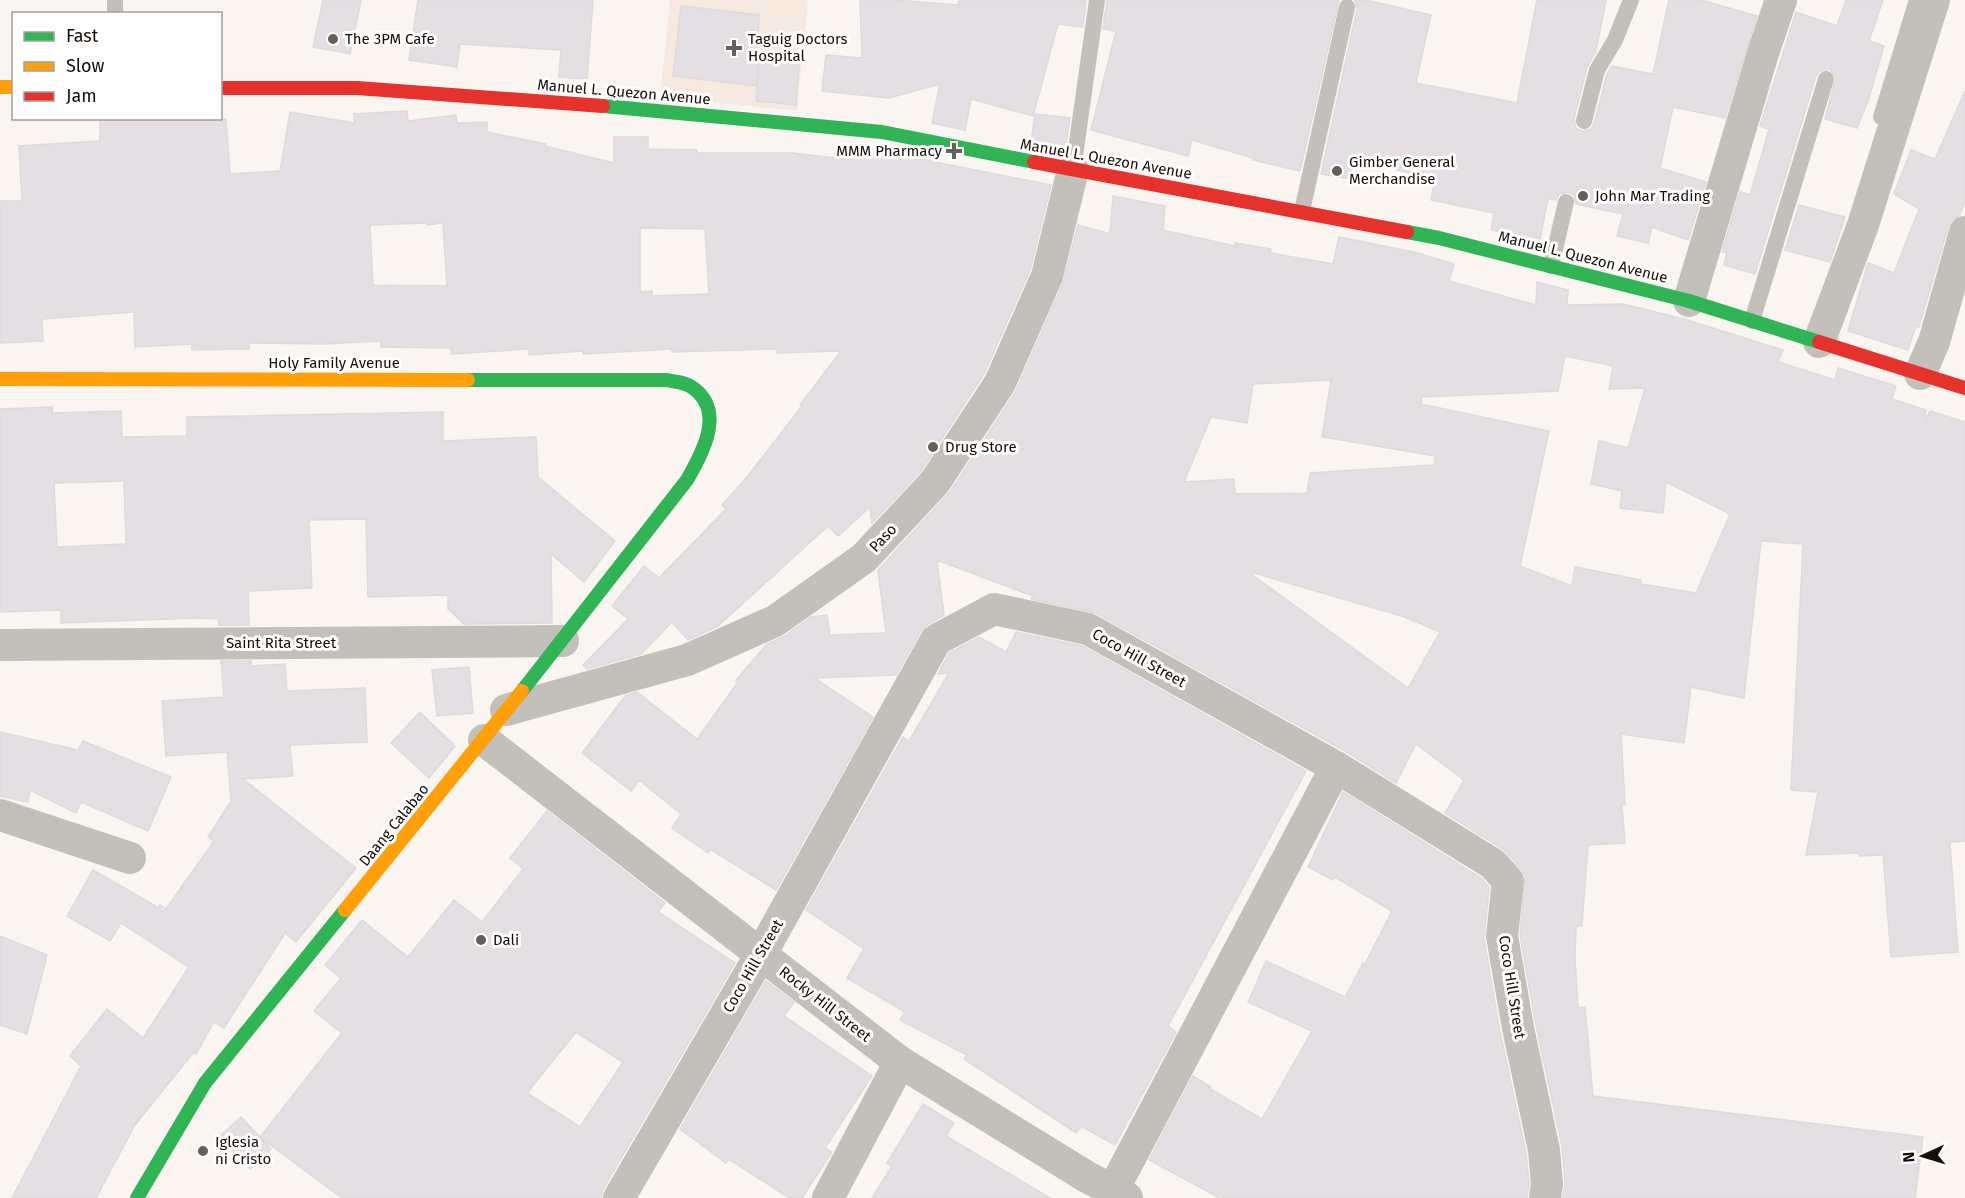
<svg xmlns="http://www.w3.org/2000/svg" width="1965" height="1198" viewBox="0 0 1965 1198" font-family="'Fira Sans',sans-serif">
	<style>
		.built { fill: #f6eae0 }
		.building { fill: #e4dfe3; stroke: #dedadd; stroke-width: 1.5; fill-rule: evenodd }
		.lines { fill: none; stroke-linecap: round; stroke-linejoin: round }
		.lane { stroke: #c3bfbb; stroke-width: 16 }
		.street { stroke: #c3bfbb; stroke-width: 32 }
		.fast { stroke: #30b455; stroke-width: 14 }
		.slow { stroke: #ff9f0a; stroke-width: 14 }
		.jam { stroke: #e5322d; stroke-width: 14 }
		.poi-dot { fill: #665f59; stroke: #fff; stroke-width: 2 }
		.labels { text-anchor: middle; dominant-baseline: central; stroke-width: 6; stroke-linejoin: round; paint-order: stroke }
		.poi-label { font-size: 15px; fill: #160e07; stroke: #fff; text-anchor: start }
		.street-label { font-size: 15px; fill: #160e07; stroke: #fff }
	</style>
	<rect width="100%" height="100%" fill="#faf5f0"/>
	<polygon class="built" points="670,0 808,0 797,111 660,97"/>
	<g class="building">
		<polygon points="323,0 361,0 350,54 313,47"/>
		<polygon points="418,0 593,0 587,79 559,77 561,50 460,44 457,67 409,60"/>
		<polygon points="860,0 895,0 958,5 959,0 1086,0 1083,27 1058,24 1033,116 971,99 965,130 932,123 940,84 889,98 822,91 826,55 862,58"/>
		<polygon points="1107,0 1339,0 1300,171 1253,160 1253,158 1192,140 1188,156 1091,130 1116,31 1103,29"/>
		<polygon points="1355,0 1366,0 1431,15 1416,83 1517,103 1537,0 1606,0 1596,51 1587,67 1574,118 1576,128 1582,131 1591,129 1594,124 1607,74 1612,66 1653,74 1669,0 1701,0 1757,16 1725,118 1673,107 1660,168 1706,182 1688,240 1652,227 1648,243 1617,236 1623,214 1576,204 1574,195 1568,192 1559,194 1556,200 1548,199 1540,239 1491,230 1494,213 1431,200 1435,180 1353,158 1350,179 1321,174 1357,9"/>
		<polygon points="1846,0 1883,0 1869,41 1884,46 1869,98 1857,128 1825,119 1836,77 1830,69 1819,71 1816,76 1755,274 1724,265 1727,253 1722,252 1740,192 1750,195 1769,129 1760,126 1796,12 1837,26"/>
		<polygon points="681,6 759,15 757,86 673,76"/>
		<polygon points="759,61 799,64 796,105 756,101"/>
		<polygon points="1965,91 1965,202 1960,215 1952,220 1948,227 1919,327 1916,326 1908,350 1848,331 1868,263 1894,273 1919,209 1894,194 1911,150 1935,159"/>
		<path d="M407,111L408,121L456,115L457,123L487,122V132L546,144L545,146L614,163V137H648V149L697,150V153H794L851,160V153L895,154L1051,185L1030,270L984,374L921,471L872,523L870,507L838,536L828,526L718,626L688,640L672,622L641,654L587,669L583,665L628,619L612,606L644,566L659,578L726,509L722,505L747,477L802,406L800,405L841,351L777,353V349L672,352V349L583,354V351L529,355V349L452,354L451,348L381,347V341L324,344L249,343V349L192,350V344L135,347L134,312L42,319L43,341L0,343V201H22L19,146L100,141V118H193V121L226,119L230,174L280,171L290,112L354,123V114ZM426,223L427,225L443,223L447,286L373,285L370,225ZM640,228L705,229L709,294L652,296V291L640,292Z"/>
		<polygon points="1035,114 1070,118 1065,150 1031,143"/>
		<path d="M1113,196L1165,206L1163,230L1235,246V243L1271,249L1270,253L1333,264L1339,237L1418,253L1454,264L1449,281L1536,305L1537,282L1568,290L1567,305L1623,304L1684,319L1783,350L1778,362L1835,380L1838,368L1896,386L1892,399L1926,410L1925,422L1930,411L1965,422V841L1950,842L1958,952L1891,957L1883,855L1859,856V853L1806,855L1818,792L1791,790L1803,544L1761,541L1744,698L1691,687L1684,743L1621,734L1625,804L1622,805L1625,843L1588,845L1582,926H1576L1575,960L1578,1008L1585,1007L1593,1096L1923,1137L1915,1198H1563L1565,1182L1562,1146L1536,1025L1520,935L1525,876L1521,869L1503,849L1445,813L1464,780L1416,744L1396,783L1345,751L1096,613L1031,599L1033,596L937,560L944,615L928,624L921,631L896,675L814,678L873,717L776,890L710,849L708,853L672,828L681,814L639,780L631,791L582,753L625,696L637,692L697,739L738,682L736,680L767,644L785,636L811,617L827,615L830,635L886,633L878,570L950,492L1015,393L1063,283L1078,225L1110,234ZM1565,356L1613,366L1609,389L1645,388L1628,448L1599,441L1591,484L1622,491L1620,508L1663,513L1666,482L1730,514L1696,593L1641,584V580L1575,567L1572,586L1520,566L1549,431L1421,404L1422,397L1558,391ZM1331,380L1322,437L1435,456V465L1310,473L1307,493L1235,494L1234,479L1184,482L1211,417L1247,423L1253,384ZM1247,571L1405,617L1440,632L1408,688Z"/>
		<polygon points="1799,205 1845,217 1830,262 1785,250"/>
		<path d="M52,407V413L121,411L122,437L187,436V417L443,412V441L536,437L538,477L615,541L584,582L551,554L552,623L464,624L448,609V595L368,597L366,519L309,520L312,588L248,591L249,625H219L218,619L197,618L61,623V610L0,612V409ZM124,481L126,544L57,547L54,483Z"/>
		<polygon points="1016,632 1082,646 1306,771 1168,1026 1176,1032 1115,1145 1081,1126 1076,1133 964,1059 967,1055 900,1020 905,1012 847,978 864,949 806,910 903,737 909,741 949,673 938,674 949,653 979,637 1006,652"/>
		<polygon points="221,661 251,661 251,666 285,664 287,691 365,688 367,742 290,745 293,776 243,779 356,868 296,942 285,933 224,1028 214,1022 196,1054 193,1053 135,1125 96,1198 12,1198 81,1066 70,1056 107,1009 143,1038 189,967 121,923 110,941 67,916 93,870 159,908 160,905 166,909 214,841 208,837 231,801 227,752 166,756 162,701 224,697"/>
		<polygon points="469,667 473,713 437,716 432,670"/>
		<polygon points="420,712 455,746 429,778 391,743"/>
		<polygon points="0,732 78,750 83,741 171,777 148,831 81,802 76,813 30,790 28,802 0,796"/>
		<polygon points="1343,792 1481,878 1489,887 1484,939 1500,1032 1526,1153 1529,1184 1527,1198 1220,1198 1149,1160 1193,1076 1211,1087 1210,1089 1262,1119 1312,1031 1248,1002 1266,961 1345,997 1363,963 1365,964 1392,911 1335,877 1333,880 1308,867"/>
		<path d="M547,811L665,903L658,912L735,963L603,1189L601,1198H342L260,1137L342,1033L314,1011L341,978L325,965L362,920L408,957L454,900L482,922L523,869L510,858ZM576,1032L623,1062L580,1127L527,1093Z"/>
		<polygon points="0,936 47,955 27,1034 0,1025"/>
		<polygon points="766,981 794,1002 784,1016 872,1076 825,1148 832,1152 802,1198 789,1198 729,1159 726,1163 680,1129"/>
		<polygon points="923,1104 954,1123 946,1136 1050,1198 872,1198 892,1166 887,1163"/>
		<polygon points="241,1117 271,1149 250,1169 219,1137"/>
	</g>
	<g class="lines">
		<g class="lane">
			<polyline points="115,0 115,14"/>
			<polyline points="1881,117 1916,3"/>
			<polyline points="1584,121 1597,70 1615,40 1631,0"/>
			<polyline points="1073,170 1097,0"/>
			<polyline points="1302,211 1347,7"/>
			<polyline points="1551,266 1566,202"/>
			<polyline points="1752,321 1826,79"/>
		</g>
		<g class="street">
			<polyline points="1689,301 1763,53 1781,0"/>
			<polyline points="1819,342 1863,225 1934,0"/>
			<polyline points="1920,374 1934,342 1965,232"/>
			<polyline points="0,645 563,641"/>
			<polyline points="506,710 687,660 775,621 864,558 935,482 1000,383 1047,276 1073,170"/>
			<polyline points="484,740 900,1062 1087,1177 1127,1198"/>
			<polyline points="0,815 130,858"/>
			<polyline points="1113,1190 1336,767"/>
			<polyline points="619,1198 761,954 936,640 994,609 1088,629 1336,767 1493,864 1508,881 1502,936 1518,1028 1544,1150 1547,1184 1545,1198"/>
			<polyline points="828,1198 900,1062"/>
		</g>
		<g class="fast">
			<polyline points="603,106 882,132 1034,162"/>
			<polyline points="1407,232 1439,238 1689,301 1819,342"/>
			<path d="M468,380H667C675,382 683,382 690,386C727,409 703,452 687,480L522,691"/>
			<polyline points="137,1198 205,1083 345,910"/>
		</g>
		<g class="slow">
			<polyline points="0,87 14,87"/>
			<polyline points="0,379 468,380"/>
			<polyline points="345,910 522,691"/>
		</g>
		<g class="jam">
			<polyline points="220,88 357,88 603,106"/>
			<polyline points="1034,162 1407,232"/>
			<polyline points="1819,342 1965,388"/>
		</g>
	</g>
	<g class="poi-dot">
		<circle cx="333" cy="39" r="6"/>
		<path d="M731 39h6v6h6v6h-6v6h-6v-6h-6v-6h6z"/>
		<path d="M951 142h6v6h6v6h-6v6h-6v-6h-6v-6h6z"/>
		<circle cx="1337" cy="171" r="6"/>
		<circle cx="1583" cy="196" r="6"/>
		<circle cx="933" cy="447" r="6"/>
		<circle cx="481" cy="940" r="6"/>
		<circle cx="203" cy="1151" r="6"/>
	</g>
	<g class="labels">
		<g class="poi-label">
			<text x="345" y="39">The 3PM Cafe</text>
			<text x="748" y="39">Taguig Doctors<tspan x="748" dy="17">Hospital</tspan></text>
			<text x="942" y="151" text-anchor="end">MMM Pharmacy</text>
			<text x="1349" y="162">Gimber General<tspan x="1349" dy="17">Merchandise</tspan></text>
			<text x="1595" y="196">John Mar Trading</text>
			<text x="945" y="447">Drug Store</text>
			<text x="493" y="940">Dali</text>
			<text x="215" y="1142">Iglesia<tspan x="215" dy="17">ni Cristo</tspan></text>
		</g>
		<g class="street-label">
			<text transform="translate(624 92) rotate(5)">Manuel L. Quezon Avenue</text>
			<text transform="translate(1106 159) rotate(10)">Manuel L. Quezon Avenue</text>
			<text transform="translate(1583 257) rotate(14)">Manuel L. Quezon Avenue</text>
			<text x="334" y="363">Holy Family Avenue</text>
			<text transform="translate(883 538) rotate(-47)">Paso</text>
			<text x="281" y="643">Saint Rita Street</text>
			<text transform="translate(1139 658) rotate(29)">Coco Hill Street</text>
			<text transform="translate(394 825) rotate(-51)">Daang Calabao</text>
			<text transform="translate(753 966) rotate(-60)">Coco Hill Street</text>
			<text transform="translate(1512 987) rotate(81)">Coco Hill Street</text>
			<text transform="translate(825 1004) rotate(38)">Rocky Hill Street</text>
		</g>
	</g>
	<rect x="12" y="12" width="210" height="108" fill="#ffffff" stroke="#a29f9c" stroke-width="1.5"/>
	<rect x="24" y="32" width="30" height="9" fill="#30b455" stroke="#a29f9c" stroke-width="1.5"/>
	<text x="66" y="42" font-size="18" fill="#160e07">Fast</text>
	<rect x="24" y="62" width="30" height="9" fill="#ff9f0a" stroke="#a29f9c" stroke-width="1.5"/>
	<text x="66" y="72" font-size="18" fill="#160e07">Slow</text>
	<rect x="24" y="92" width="30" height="9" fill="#e5322d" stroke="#a29f9c" stroke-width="1.5"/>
	<text x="66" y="102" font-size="18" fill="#160e07">Jam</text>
	<g transform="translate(1923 1156) rotate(266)" stroke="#ffffff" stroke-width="4.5" paint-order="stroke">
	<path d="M0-4.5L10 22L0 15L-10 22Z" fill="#160e07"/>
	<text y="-9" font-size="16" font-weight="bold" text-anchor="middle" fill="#160e07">N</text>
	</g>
</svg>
